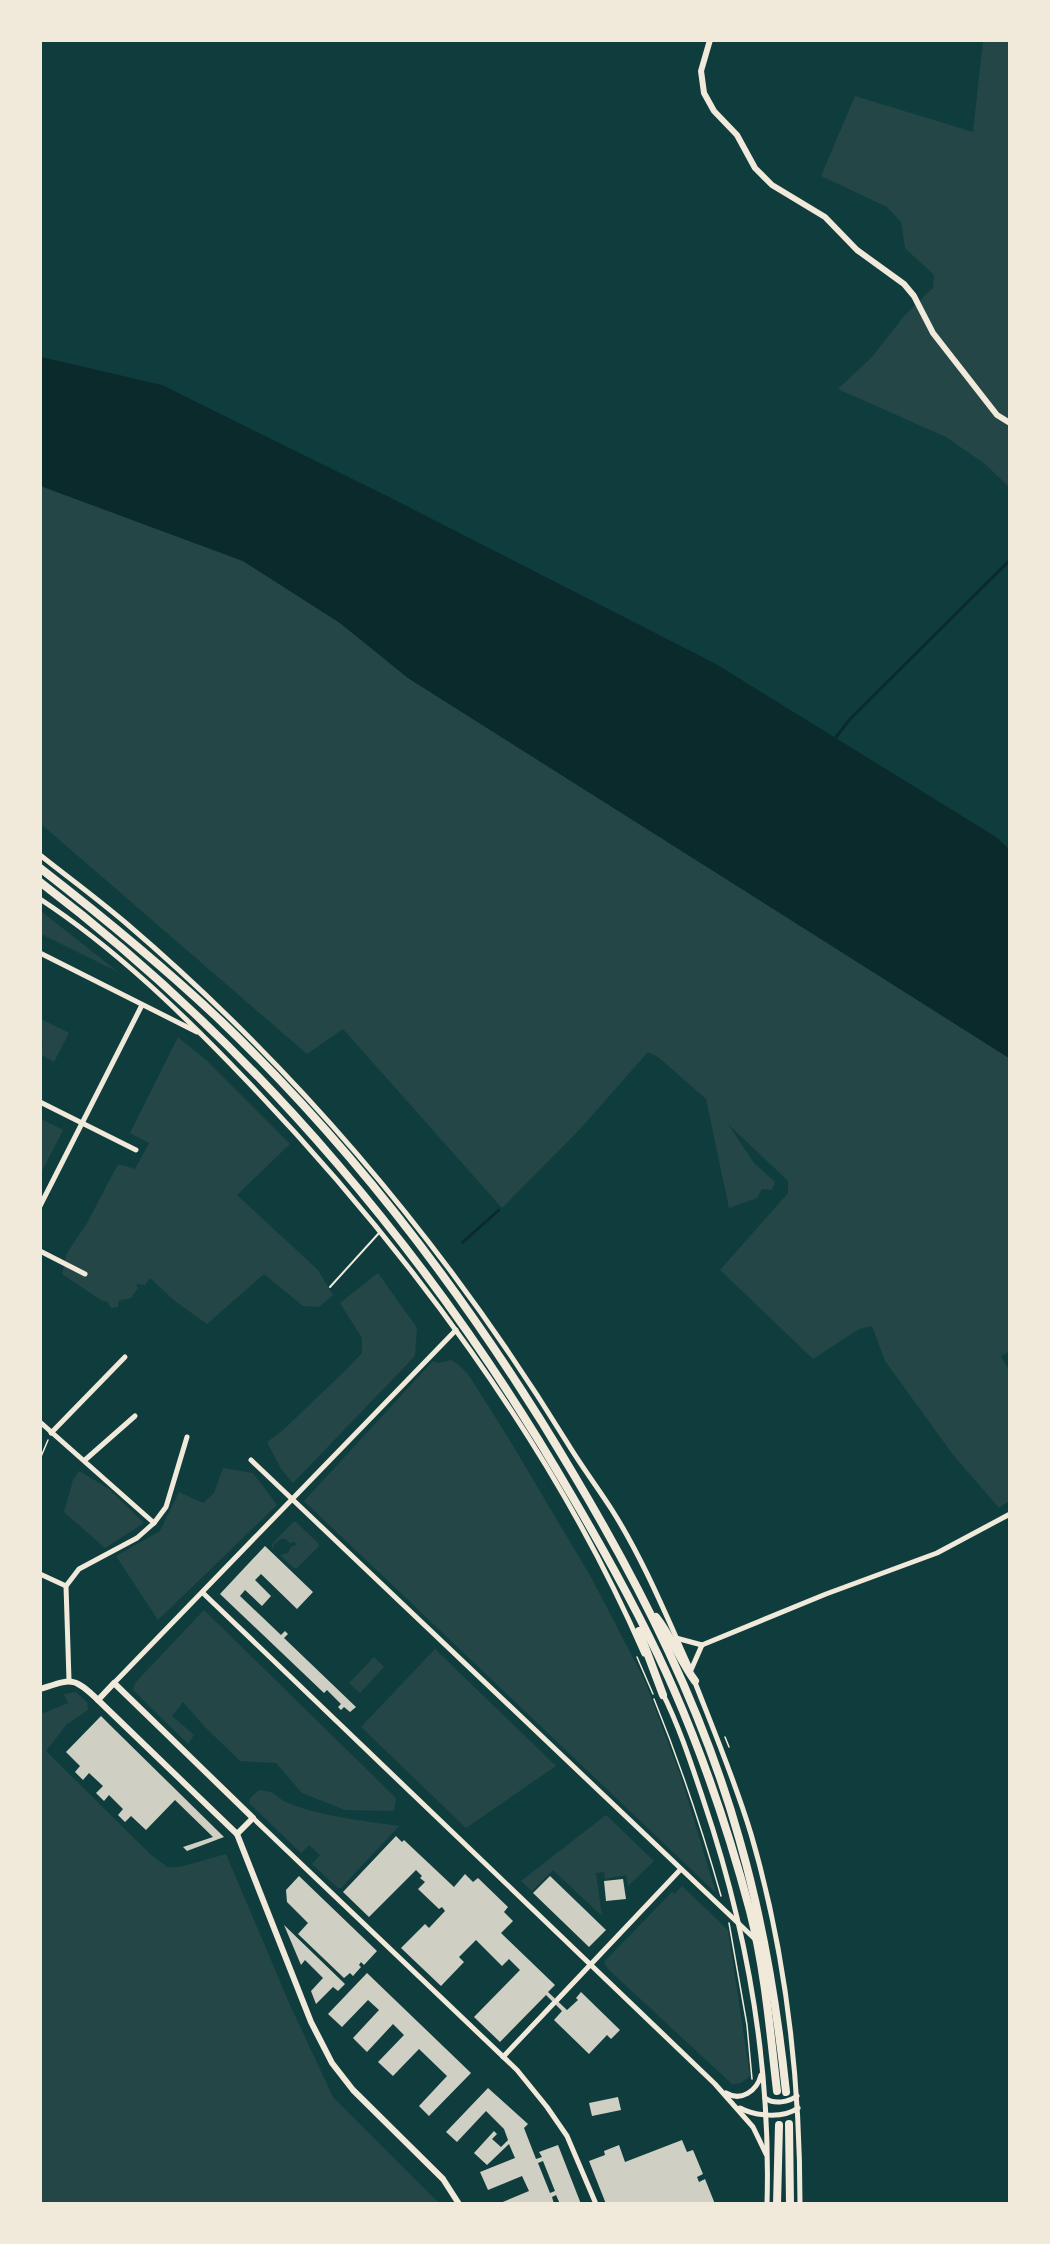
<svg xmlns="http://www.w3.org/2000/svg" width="1050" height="2244" viewBox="0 0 1050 2244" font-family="'Archivo Narrow',sans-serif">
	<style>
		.green { fill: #244646 }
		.water { fill: #0a2a2b }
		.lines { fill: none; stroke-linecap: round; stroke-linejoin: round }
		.stream { stroke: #0a2a2b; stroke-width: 3 }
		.building { fill: #cfcfc3; fill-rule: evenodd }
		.path { stroke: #f1e9da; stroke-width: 1.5 }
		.service { stroke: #f1e9da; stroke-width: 2 }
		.minor { stroke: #f1e9da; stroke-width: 5 }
		.tertiary { stroke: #f1e9da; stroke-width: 6 }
		.trunk { stroke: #f1e9da; stroke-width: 8 }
	</style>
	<rect width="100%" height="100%" fill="#0f3d3e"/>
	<g class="green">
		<polygon points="983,41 1009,41 1009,487 985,464 946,437 838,389 872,357 905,315 933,288 934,275 905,248 901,222 887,207 821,176 855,96 973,132"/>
		<polygon points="40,486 243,561 340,623 408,678 1009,1058 1010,1351 1001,1356 1009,1370 1009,1501 999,1508 954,1456 885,1361 872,1326 859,1329 813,1359 720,1270 788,1193 788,1181 728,1124 754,1163 775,1182 772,1190 762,1189 757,1198 729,1208 706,1099 658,1057 648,1052 580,1129 502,1208 343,1029 307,1054 41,824"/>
		<polygon points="41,911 118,972 41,934"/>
		<polygon points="41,1019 69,1033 54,1062 41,1055 43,1044 41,1036"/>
		<polygon points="178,1037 206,1060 290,1144 237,1195 318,1270 333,1295 319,1307 303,1306 264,1274 207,1324 176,1302 150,1278 145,1285 136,1284 138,1288 131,1298 118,1301 118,1307 111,1308 108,1302 101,1300 62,1274 67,1253 87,1223 118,1164 135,1169 149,1143 130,1133"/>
		<polygon points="41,1119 63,1130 41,1173"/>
		<polygon points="378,1273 417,1328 415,1356 293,1483 281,1469 267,1442 282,1431 347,1369 362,1353 362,1338 340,1303"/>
		<polygon points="451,1360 458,1364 468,1374 509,1439 592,1579 644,1679 681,1777 716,1893 304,1501 433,1361 438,1363"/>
		<polygon points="223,1468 253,1473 277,1505 158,1620 116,1556 160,1531 179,1492 203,1503 214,1493"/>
		<polygon points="79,1471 109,1489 144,1523 105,1548 64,1512 73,1480"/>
		<polygon points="293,1522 296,1522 318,1543 319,1546 297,1568 294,1568 280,1555 288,1553 291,1547 296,1545 295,1542 290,1543 286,1539 280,1539 274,1544 274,1548 272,1547 272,1544"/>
		<polygon points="204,1610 396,1798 394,1811 345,1810 302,1793 276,1763 240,1761 204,1726 183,1702 172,1716 194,1735 188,1744 133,1690 135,1683"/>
		<polygon points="435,1649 556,1766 466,1828 361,1727"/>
		<polygon points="374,1657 384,1667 360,1693 349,1683"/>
		<polygon points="76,1692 87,1702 88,1710 67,1724 46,1751 149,1853 167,1867 180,1867 226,1854 290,2005 333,2097 439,2203 41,2203 41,1714 68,1703 64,1694"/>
		<path d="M259,1790C279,1792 274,1797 288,1803C320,1816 364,1821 399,1826L341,1888H338L312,1864L320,1855L309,1845L301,1853L249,1803L250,1798Z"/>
		<polygon points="606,1815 654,1861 628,1886 626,1875 605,1879 604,1872 596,1873 602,1916 553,1870 532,1891 521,1881"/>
		<polygon points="682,1886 728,1930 750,2076 741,2083 732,2084 608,1969 604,1962 672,1892 675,1894"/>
	</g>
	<polygon class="water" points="41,357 162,385 389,497 716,664 996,837 1009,849 1009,1058 408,678 340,623 243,561 41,486"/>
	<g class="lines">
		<g class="stream">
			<polyline points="833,741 850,719 1010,560"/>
			<polyline points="463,1242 499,1210"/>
		</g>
	</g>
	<g class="building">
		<polygon points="265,1546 313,1592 297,1609 261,1574 255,1580 271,1596 262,1606 245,1590 240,1596 281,1635 285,1631 288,1634 284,1638 356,1707 350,1712 344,1707 341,1710 338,1707 341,1704 327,1690 324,1693 220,1594"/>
		<polygon points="101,1716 115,1730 224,1837 187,1851 183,1847 213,1837 175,1800 146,1830 131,1816 125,1822 118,1815 123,1809 109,1795 104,1801 96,1793 103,1786 89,1773 83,1780 75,1772 80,1766 66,1752"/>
		<polygon points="396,1836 402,1842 404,1840 454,1887 465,1874 473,1882 478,1878 508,1907 504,1912 513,1921 501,1933 555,1985 548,1992 567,2010 578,2000 576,1998 581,1992 620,2030 611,2039 607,2035 589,2054 554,2020 562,2011 546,1995 500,2042 474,2017 520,1970 509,1959 502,1966 476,1940 459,1957 464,1962 441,1986 401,1948 425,1924 429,1928 445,1911 442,1907 439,1909 418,1889 425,1882 420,1878 422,1876 416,1870 369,1917 343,1892"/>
		<polygon points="299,1876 377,1951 364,1965 361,1962 359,1965 361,1967 353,1976 350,1973 344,1978 298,1934 308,1923 287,1902 286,1890"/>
		<polygon points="550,1876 606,1930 589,1947 533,1893"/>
		<polygon points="623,1879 626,1899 606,1901 604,1881"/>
		<polygon points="284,1925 345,1984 338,1991 333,1987 316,2004 311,1991 323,1978 305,1960 301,1965"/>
		<polygon points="367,1973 471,2073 429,2116 419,2106 447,2076 419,2049 393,2076 378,2062 404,2035 393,2024 367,2052 353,2038 379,2010 368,2000 342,2027 328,2014"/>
		<path d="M488,2088L528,2124L524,2128L536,2159L542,2157L539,2152L558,2145L581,2204H560L556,2195L552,2197L554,2204H498L529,2191L522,2176L488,2190L480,2172L515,2158L509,2144L487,2165L474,2153L494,2131L497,2134L492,2139L501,2147L508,2140L504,2129L486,2111L457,2142L446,2132ZM543,2161L555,2191L550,2193L538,2163Z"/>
		<polygon points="618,2097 621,2110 592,2116 589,2103"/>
		<polygon points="682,2140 687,2152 693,2150 703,2174 697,2177 699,2182 705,2179 715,2204 606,2204 589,2161 605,2155 604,2151 619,2145 625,2162"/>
	</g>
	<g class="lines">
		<g class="path">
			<polyline points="40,1459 48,1440"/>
			<polyline points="637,1657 653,1694"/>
			<path d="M654,1699C680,1763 702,1829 721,1896"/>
			<polyline points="725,1737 729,1747"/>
			<polyline points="729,1923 747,2025 752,2079"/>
		</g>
		<polyline class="service" points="330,1287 379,1233"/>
		<g class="minor">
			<path d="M40,855C69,878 99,900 127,924C301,1073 448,1249 568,1444C582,1467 598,1488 612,1510C643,1559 665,1613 689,1666"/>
			<path d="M40,899C116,949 183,1014 246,1080C404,1245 553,1444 644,1654"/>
			<polyline points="40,953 197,1032"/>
			<polyline points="40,1102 136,1150"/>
			<polyline points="40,1206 142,1005"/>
			<polyline points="40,1251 85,1274"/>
			<polyline points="40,1422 154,1523"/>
			<polyline points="51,1433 125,1357"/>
			<polyline points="85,1460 135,1416"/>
			<polyline points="251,1460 757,1941"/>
			<polyline points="40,1574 66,1586"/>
			<polyline points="203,1593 715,2084 753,2127 766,2154"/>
			<polyline points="676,1638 702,1645 826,1594 937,1553 1010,1514"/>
			<polyline points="691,1670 702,1645"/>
			<polyline points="69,1680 66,1586 79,1569 137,1538 154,1523 166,1507 187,1437"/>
			<path d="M694,1680C714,1731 735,1781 751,1834C786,1953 800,2079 800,2204"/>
			<polyline points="114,1683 456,1330"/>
			<path d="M662,1692C679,1726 691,1763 703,1799C747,1929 771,2066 767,2204"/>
			<polyline points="253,1818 517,2070 547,2107 567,2136 596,2204"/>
			<polyline points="557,2000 680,1870"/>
			<polyline points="503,2057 554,2003"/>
			<path d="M726,2093C741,2102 757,2091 761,2075"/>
			<path d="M765,2098C774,2105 789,2102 797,2096"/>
			<path d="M740,2108C755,2116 783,2119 798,2108"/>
		</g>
		<g class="tertiary">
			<polyline points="710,40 701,71 704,93 714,111 737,135 755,168 772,185 825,217 857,250 904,284 914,296 933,333 997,415 1010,423"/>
			<polygon points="114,1683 253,1818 237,1834 98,1700"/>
			<path d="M40,1689C72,1679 73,1676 98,1700"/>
			<polyline points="237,1834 311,2022 332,2063 353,2090 443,2179 459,2204"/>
		</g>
		<g class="trunk">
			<path d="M40,868C103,917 164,967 221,1021C360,1154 477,1311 574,1475C642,1589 703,1710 739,1838C763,1921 777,2006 786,2092"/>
			<path d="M40,882C257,1047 436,1261 572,1496C609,1559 645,1623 674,1690C705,1761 730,1836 750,1911C765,1970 770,2031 777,2091"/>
			<path d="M656,1617C672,1637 680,1661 695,1681"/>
			<polyline points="639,1631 663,1695"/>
			<polyline points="789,2124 790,2204"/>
			<polyline points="777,2204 779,2125"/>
		</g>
	</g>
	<rect width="1050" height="2244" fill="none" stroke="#f1e9da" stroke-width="84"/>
</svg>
